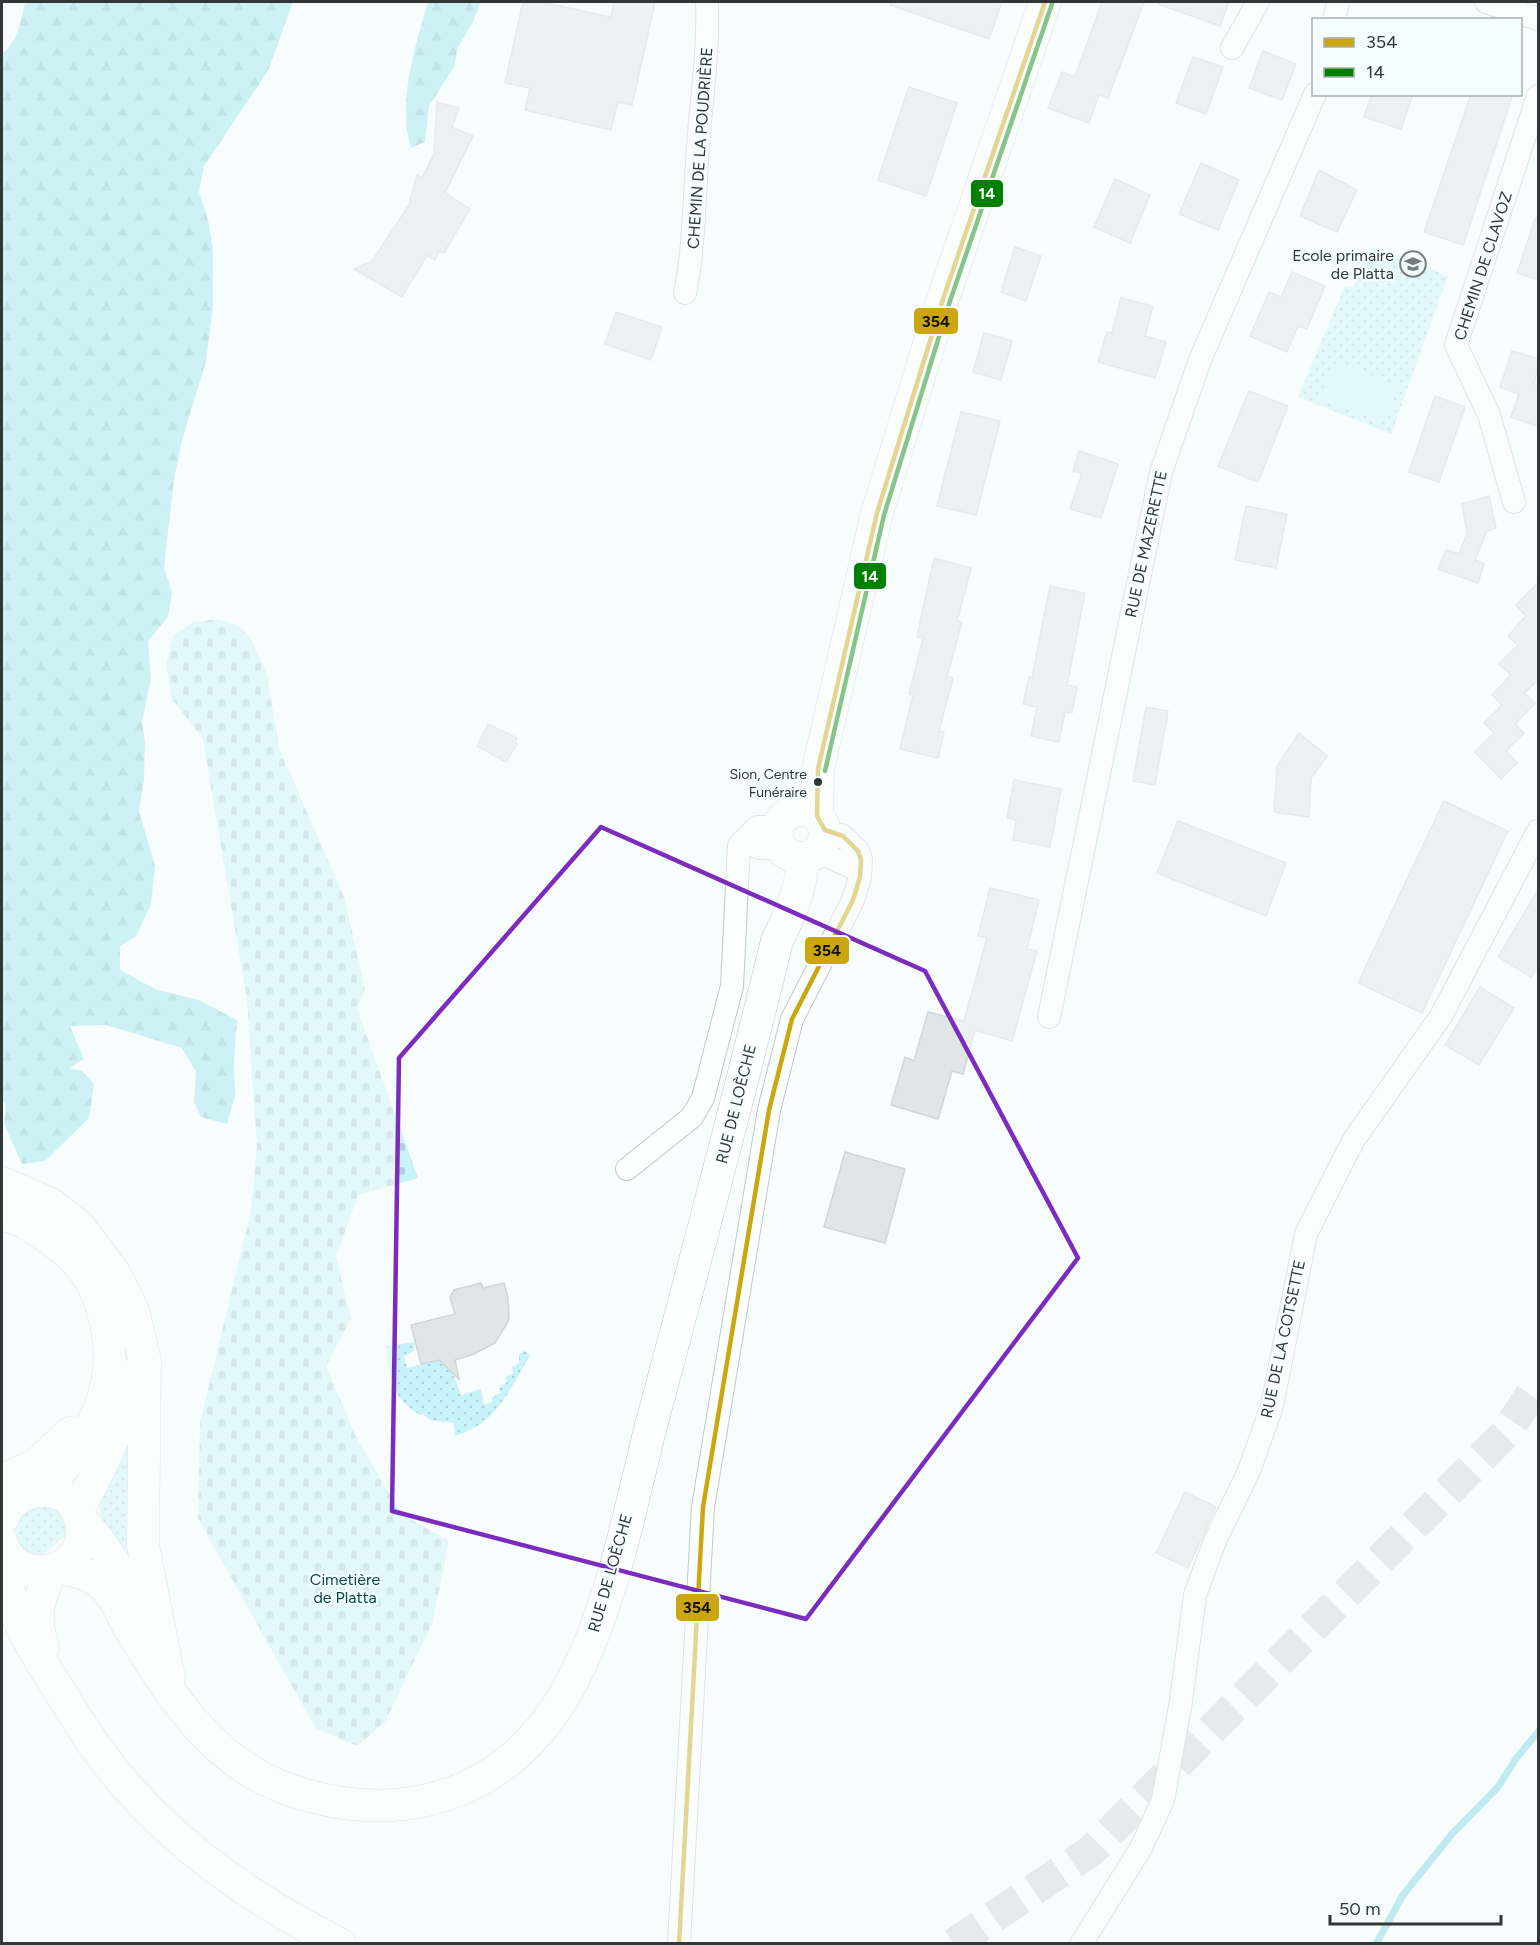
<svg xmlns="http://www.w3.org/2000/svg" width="1540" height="1945" viewBox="0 0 1540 1945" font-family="Figtree,sans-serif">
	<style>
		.grass { fill: url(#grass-dots) }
		.forest { fill: url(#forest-firs) }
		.cemetery { fill: url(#cemetery-stones) }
		.garden { fill: #c9f3fa }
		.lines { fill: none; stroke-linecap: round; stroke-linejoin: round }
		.stream { stroke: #78d6e2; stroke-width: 7 }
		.building { fill: #e0e5e5; stroke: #d0d6d6; stroke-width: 1.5 }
		.secondary-tunnel { stroke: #cfd4d5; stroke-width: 32; stroke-dasharray: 32 16; stroke-linecap: butt }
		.street-casing { stroke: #c2c7c7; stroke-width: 24 }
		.secondary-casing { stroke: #c2c7c7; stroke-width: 33 }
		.street { stroke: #feffff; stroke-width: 22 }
		.secondary { stroke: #feffff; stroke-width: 32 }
		.bus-1-casing { stroke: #f4feff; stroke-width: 9 }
		.bus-2-casing { stroke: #f4feff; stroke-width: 9 }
		.bus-1 { stroke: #cca60e; stroke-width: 4.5 }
		.bus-2 { stroke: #008000; stroke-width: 4.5 }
		.marked { fill: none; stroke: #7b2cbf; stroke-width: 4.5; stroke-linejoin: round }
		.bus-dot { fill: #313637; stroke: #f4feff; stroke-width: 2 }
		.labels { text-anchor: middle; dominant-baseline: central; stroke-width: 4.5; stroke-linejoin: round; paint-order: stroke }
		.bus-label { font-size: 14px; fill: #313637; stroke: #f4feff; text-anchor: end }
		.street-label { font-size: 16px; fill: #313637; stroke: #f4feff }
		.poi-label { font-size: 16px; fill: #313637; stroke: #f4feff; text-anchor: end }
		.park-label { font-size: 16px; fill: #09454d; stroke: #f4feff }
		.line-badge { stroke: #f4feff; stroke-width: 2 }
		.badge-label { font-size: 16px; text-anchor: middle; font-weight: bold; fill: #fff }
		.pale-badge-label { font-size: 16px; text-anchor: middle; font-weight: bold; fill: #111 }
	</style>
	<defs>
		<pattern id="grass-dots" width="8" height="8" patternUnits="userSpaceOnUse" patternTransform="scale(1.5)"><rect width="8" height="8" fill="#c9f3fa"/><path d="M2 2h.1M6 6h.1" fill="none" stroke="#add1d7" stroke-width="1.8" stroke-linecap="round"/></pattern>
		<pattern id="forest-firs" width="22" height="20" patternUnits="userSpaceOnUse" patternTransform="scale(1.5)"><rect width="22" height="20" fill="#9be5ef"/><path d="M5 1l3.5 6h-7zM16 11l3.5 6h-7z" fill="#86c5ce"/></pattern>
		<pattern id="cemetery-stones" width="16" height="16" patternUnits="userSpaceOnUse" patternTransform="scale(1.5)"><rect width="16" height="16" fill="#c9f3fa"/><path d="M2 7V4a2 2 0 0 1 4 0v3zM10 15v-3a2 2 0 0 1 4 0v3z" fill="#add1d7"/></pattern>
	</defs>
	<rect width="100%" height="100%" fill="#f7fcfc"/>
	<g class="grass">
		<polygon points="1370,247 1448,276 1391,434 1298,397 1345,286 1353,288"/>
		<path d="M415,1342L414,1351L404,1356L407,1368L447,1358L461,1395L481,1389L484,1405L492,1402V1397L501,1393L499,1387L507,1382L505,1377L513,1373L512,1367L519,1363V1354L525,1351L530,1356C508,1391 497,1424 455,1436L454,1423L430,1420L423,1414L420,1415C388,1395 392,1379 386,1346Z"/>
		<path d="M131,1431L133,1561L126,1563C113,1542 98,1524 99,1498Z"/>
		<path d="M34,1506L57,1507L67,1521L66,1535L43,1555L29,1557C12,1533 9,1525 34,1506Z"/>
	</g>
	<g class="forest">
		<path d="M25,2H293L268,71L204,166L199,192L208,220L213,249V305L206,361L182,440L174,479L164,567L172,593L168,617L148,641L151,678L142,722L145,743L144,779L139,811L155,866L151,905L136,936L120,946V970L157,990L199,1000L237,1020L234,1060L235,1096L227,1124L201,1117L194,1102L196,1072L182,1048L106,1025L70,1026L84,1059L69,1068L82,1071L94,1084L89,1118L45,1161L22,1164L4,1124L6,1105L2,1100V53C17,45 22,17 25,2Z"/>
		<path d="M428,2H481L472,24L458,47L454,67L429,106L425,142L411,148C397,101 415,48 428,2Z"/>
	</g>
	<polygon class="cemetery" points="219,619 239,626 252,641 266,671 280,751 344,897 365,988 357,1009 418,1178 358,1195 336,1257 351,1319 326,1366 356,1437 401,1514 449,1541 432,1624 385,1722 357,1746 316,1729 198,1518 200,1423 251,1211 257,1147 247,1000 203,739 172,699 166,665 173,636 194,622"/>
	<polygon class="garden" points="1337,362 1394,384 1397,388 1388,418 1381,421 1323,400 1321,395 1332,365"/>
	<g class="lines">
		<polyline class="stream" points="1376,1944 1403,1895 1452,1834 1498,1787 1515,1760 1538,1732"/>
	</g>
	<g class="building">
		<polygon points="523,2 541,2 611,17 614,2 655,2 632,105 618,102 611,130 525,110 530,88 505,83"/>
		<polygon points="890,2 1002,2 989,39 890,5"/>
		<polygon points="1102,2 1144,2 1108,98 1099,95 1089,123 1048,108 1062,72 1075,77"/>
		<polygon points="1159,2 1229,2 1220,26 1158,4"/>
		<polygon points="1263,51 1296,64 1282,100 1249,88"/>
		<polygon points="1193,57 1223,67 1206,114 1176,103"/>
		<polygon points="909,87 957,103 926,196 878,180"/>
		<polygon points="1372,94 1413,94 1401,129 1364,117"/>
		<polygon points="1471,94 1513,94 1463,245 1424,232"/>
		<polygon points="437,102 459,108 452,127 473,136 445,193 470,209 444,253 439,251 435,260 427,255 402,297 354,269 372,261 409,205 417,175 422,178 434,154"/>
		<polygon points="1201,163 1239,180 1218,230 1179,214"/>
		<polygon points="1319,170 1357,190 1337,232 1300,216"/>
		<polygon points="1115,179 1150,195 1130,243 1094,227"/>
		<polygon points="1535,219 1539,219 1539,280 1517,273"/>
		<polygon points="1015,247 1041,256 1026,301 1001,292"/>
		<polygon points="1292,272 1325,286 1307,329 1298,326 1287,352 1250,336 1269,292 1281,297"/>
		<polygon points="1121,298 1153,306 1145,336 1166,342 1155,378 1098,362 1107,332 1112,333"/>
		<polygon points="616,312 662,327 651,360 605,344"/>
		<polygon points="984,333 1012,341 1001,380 973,372"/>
		<polygon points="1512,351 1539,359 1534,384 1539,385 1539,427 1511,417 1519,394 1500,387"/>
		<polygon points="1249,391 1288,406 1258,482 1218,466"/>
		<polygon points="1435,396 1465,407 1439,482 1409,472"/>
		<polygon points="961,412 1000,421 976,515 937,506"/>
		<polygon points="1079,451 1118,464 1101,518 1070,509 1082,473 1073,471"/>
		<polygon points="1489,496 1496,528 1487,531 1475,560 1484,564 1478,583 1438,569 1446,550 1459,554 1467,534 1462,504"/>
		<polygon points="1246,506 1287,514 1276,568 1235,560"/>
		<polygon points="934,558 971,568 957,621 962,622 947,676 953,678 939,731 944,732 938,758 900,749 913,695 909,694 923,638 917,637"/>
		<polygon points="1539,582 1539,679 1524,693 1535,703 1515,724 1524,733 1506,751 1517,763 1501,779 1475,752 1494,733 1484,723 1502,705 1492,695 1511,675 1499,664 1518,645 1508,636 1526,616 1516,605"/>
		<polygon points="1050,586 1085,593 1067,685 1077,687 1072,713 1065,712 1059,742 1031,736 1037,707 1023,704 1029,677 1032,678"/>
		<polygon points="1146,707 1168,711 1155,785 1133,781"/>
		<polygon points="488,724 517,738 515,743 517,744 506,762 477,746"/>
		<polygon points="1299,733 1327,756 1311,778 1309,817 1274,812 1277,766"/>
		<polygon points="1014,780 1061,789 1050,847 1013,840 1016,820 1007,818"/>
		<polygon points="1444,801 1508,831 1422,1013 1358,983"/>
		<polygon points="1178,821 1286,863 1266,916 1157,873"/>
		<polygon points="990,888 1039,900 1027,949 1037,951 1012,1041 975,1030 963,1074 952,1071 938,1119 891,1105 905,1057 914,1061 928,1012 964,1021 987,938 978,936"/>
		<polygon points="1539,888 1539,964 1531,977 1498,957"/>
		<polygon points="1480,987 1514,1008 1479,1065 1445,1045"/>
		<polygon points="845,1152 905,1169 885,1243 824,1227"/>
		<polygon points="481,1283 483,1288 504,1283 508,1297 509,1320 495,1343 474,1354 455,1360 459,1379 439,1360 421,1364 411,1325 455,1314 450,1297 454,1290"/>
		<polygon points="1185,1492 1216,1507 1188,1568 1156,1553"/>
	</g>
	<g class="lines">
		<polyline class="secondary-tunnel" points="954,1944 1091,1851 1505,1434 1538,1384"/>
		<g class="street-casing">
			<g id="street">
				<polyline points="1486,2 1538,19"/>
				<polyline points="1334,20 1338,2"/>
				<polyline points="1232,48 1258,2"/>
				<path d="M685,293C694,249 694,206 697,161C700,107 709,56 707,2"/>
				<polyline points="1514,502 1489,415 1456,345 1538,96"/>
				<polyline points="746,841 759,848 782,849"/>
				<polyline points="817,851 860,871"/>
				<polyline points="1049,1017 1161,472 1200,360 1315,94"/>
				<polyline points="627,1169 692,1117 703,1098 732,986 739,845 757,827 778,827"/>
				<polyline points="679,1944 703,1507 769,1110 792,1019 853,900 860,877 861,860 858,851 843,836 825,830"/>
				<polyline points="1081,1944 1141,1848 1163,1800 1181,1701 1195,1595 1215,1541 1249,1471 1272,1406 1306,1234 1353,1141 1441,1016 1538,831"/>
			</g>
		</g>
		<g class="secondary-casing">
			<g id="secondary">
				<circle cx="801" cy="834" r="24"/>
				<polyline points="817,816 818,769 877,513 943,299 1045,2"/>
				<polyline points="2,1183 51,1204 79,1226 115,1274 133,1310 145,1361 143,1545 169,1678"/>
				<path d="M2,1215C24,1218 45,1235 62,1248C82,1263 95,1284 102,1308C125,1383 93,1436 44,1490"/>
				<polyline points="2,1481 37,1464 70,1433"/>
				<path d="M77,1512C100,1468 124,1425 132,1375"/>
				<path d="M80,1519C105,1545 123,1574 136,1608"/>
				<path d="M2,1520C16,1478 81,1482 82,1529C83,1577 16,1588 2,1543"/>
				<path d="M8,1556C0,1593 26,1638 45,1668C63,1695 78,1723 97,1749C158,1834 248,1898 340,1944"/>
				<path d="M60,1568C74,1571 89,1573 100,1583C116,1596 121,1614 131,1631C172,1697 212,1763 290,1790C380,1821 475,1807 539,1731C604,1656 627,1518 652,1422C695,1262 738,1102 777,941C790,914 802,888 803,858"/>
				<path d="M43,1648C33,1615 38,1601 51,1571"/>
			</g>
		</g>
		<use href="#street" class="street"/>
		<use href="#secondary" class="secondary"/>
		<g class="bus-1-casing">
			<polyline id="bus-1" points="679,1944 703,1507 769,1110 792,1019 853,900 860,877 861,860 858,851 843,836 825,830 817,816 818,769 877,513 943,299 1045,2"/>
		</g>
		<g class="bus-2-casing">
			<polyline id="bus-2" points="825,771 884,515 950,301 1052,4"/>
		</g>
		<use href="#bus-1" class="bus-1"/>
		<use href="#bus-2" class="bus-2"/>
	</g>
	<path d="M0 0H1540V1945H0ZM601,827L925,971L1078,1258L806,1619L392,1511L399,1058Z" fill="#f7fcfc" fill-opacity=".55" fill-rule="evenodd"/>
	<path class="marked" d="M601,827L925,971L1078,1258L806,1619L392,1511L399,1058Z"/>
	<defs>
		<g id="school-ring" transform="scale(1.35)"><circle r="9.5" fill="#f4feff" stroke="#767b7c" stroke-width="1.5"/><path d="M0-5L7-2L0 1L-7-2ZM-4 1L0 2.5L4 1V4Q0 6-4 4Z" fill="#767b7c"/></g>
	</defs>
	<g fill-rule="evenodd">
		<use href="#school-ring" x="1413" y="264"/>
	</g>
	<circle class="bus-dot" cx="818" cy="782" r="5"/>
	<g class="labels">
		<g class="bus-label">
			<text x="807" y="774">Sion, Centre<tspan x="807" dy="18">Funéraire</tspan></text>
		</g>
		<g class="street-label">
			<text transform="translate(700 148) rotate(-86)">CHEMIN DE LA POUDRIÈRE</text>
			<text transform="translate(1483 266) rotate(-72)">CHEMIN DE CLAVOZ</text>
			<text transform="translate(1146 544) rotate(-78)">RUE DE MAZERETTE</text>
			<text transform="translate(736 1104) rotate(-76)">RUE DE LOÈCHE</text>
			<text transform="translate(1283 1339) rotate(-78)">RUE DE LA COTSETTE</text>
			<text transform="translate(610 1573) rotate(-74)">RUE DE LOÈCHE</text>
		</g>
		<g class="poi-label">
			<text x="1394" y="255">Ecole primaire<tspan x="1394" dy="18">de Platta</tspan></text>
		</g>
		<g class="park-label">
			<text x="345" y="1579">Cimetière<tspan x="345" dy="18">de Platta</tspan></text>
		</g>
	</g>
	<g class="line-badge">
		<rect x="970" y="179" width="34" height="29" rx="6" fill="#008000"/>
		<rect x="913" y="307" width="46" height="28" rx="6" fill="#cca60e"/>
		<rect x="853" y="562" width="34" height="28" rx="6" fill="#008000"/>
		<rect x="804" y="936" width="46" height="29" rx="6" fill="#cca60e"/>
		<rect x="675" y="1593" width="45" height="29" rx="6" fill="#cca60e"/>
	</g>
	<g class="badge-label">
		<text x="987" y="199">14</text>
		<text x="870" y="582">14</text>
	</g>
	<g class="pale-badge-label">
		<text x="936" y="327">354</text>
		<text x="827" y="956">354</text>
		<text x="697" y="1613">354</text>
	</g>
	<rect width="1540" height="1945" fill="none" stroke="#313637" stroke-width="6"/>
	<rect x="1312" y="18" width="210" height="78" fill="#f4feff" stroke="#a6aeaf" stroke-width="1.5"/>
	<rect x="1324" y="38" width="30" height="9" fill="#cca60e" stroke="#a6aeaf" stroke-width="1.5"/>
	<text x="1366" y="48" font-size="18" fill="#313637">354</text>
	<rect x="1324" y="68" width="30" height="9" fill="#008000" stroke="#a6aeaf" stroke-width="1.5"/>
	<text x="1366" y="78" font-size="18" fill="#313637">14</text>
	<path d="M1330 1915v9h171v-9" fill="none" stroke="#313637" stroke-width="3"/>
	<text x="1339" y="1915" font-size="18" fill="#313637" stroke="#f4feff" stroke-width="4.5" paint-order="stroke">50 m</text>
</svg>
